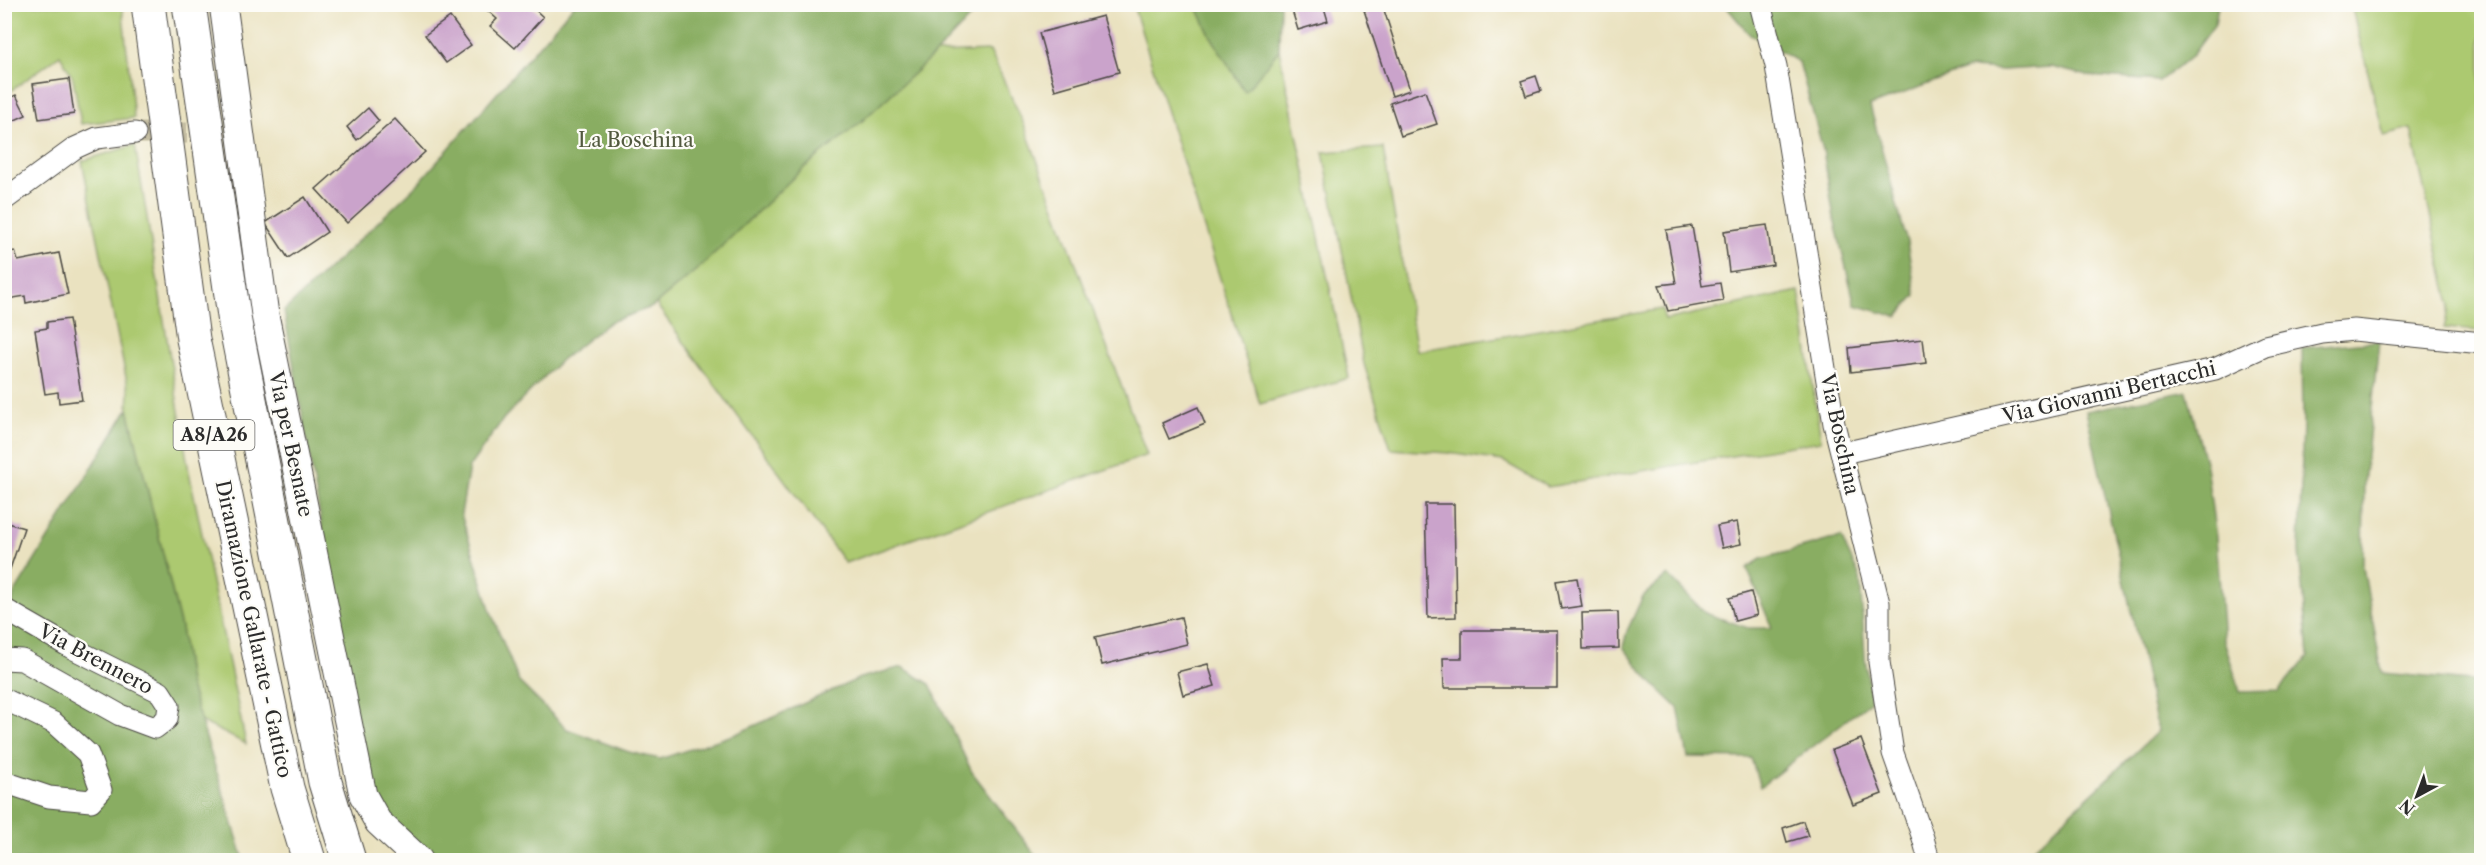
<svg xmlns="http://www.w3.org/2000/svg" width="2486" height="865" viewBox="0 0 2486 865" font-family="'Libre Caslon Text',serif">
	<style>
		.green { fill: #acc96f; stroke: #6c7a4d; stroke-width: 1.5 }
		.forest { fill: #89ad62; stroke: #5a6c46; stroke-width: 1.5 }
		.building { fill: #caa3cb }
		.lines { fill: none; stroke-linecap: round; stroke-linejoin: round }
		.minor-tunnel { stroke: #c4bda2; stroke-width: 21; stroke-dasharray: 21 10; stroke-linecap: butt }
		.minor-casing { stroke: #484641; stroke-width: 23 }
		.tertiary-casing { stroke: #484641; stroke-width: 29 }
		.motorway-casing { stroke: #484641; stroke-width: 35 }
		.minor { stroke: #fff; stroke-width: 21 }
		.tertiary { stroke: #fff; stroke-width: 27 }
		.motorway { stroke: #fff; stroke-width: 33 }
		.labels { text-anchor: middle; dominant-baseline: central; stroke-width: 4.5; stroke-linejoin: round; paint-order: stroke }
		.shield { fill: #fdfcf7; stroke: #6a6a68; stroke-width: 1.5 }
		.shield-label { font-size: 18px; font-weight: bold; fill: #2b2b2b }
		.park-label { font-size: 20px; fill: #525a3f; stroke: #fdfcf7 }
		.street-label { font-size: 20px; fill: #2b2b2b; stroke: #fdfcf7 }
	</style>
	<rect width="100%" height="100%" fill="#fdfcf7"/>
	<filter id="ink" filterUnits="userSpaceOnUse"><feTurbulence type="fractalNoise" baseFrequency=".0167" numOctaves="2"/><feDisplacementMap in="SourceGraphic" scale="12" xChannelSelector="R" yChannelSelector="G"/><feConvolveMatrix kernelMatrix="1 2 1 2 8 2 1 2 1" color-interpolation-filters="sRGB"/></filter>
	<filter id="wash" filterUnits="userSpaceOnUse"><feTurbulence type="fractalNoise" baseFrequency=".008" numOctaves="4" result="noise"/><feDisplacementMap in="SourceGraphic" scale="24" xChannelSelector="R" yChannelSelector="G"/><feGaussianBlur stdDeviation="1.35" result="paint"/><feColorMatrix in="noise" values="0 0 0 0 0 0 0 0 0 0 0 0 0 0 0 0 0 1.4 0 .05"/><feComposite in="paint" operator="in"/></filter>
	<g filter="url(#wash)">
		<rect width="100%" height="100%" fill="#eae2c0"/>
		<g class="green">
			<polygon points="4,5 122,5 134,118 81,124 73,78 60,55 5,95"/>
			<polygon points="1133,5 1196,5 1210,35 1245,91 1279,50 1349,378 1260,404"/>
			<polygon points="2351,5 2481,5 2481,331 2444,328 2450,305 2411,129 2384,136"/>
			<polygon points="990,51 1023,122 1147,455 845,563 656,304 701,266 799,172 862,121 936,53"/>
			<polygon points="135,145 189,472 246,744 200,721 189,683 181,628 128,409 129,392 82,161"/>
			<polygon points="1383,148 1417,351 1662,309 1665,320 1799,291 1821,441 1548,487 1503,461 1448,453 1391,449 1364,364 1323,152"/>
		</g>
		<g class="forest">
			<polygon points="574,5 982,5 936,53 862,121 799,172 701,266 652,307 610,322 561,360 504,418 469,467 461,514 491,612 519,682 567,729 629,752 660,759 736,734 860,678 902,667 930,684 972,772 1039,860 438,860 389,821 366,777 284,311 417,185"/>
			<polygon points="1196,5 1280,5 1279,50 1245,92 1210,35"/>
			<polygon points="1725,5 2218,5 2215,24 2191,57 2159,81 2088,76 2051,67 2003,70 1970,68 1870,106 1907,242 1916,295 1897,317 1855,305 1834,218 1823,150 1799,62 1748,33"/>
			<polygon points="2379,341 2364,484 2363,567 2382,673 2481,682 2481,860 2021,860 2158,731 2086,411 2187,391 2206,466 2216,537 2224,640 2240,692 2279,691 2308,657 2299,551 2303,422 2302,348"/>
			<polygon points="128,409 181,628 189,683 244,860 5,860 4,623 8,623 14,594"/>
			<polygon points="1841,537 1860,578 1865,657 1871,701 1760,787 1751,758 1688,757 1678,708 1652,683 1623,647 1627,631 1643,596 1668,575 1705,613 1748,628 1772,628 1747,568 1761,559"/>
		</g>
		<g id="blocks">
			<g class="building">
				<polygon points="480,4 529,4 543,17 515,48 490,26 497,19"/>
				<polygon points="1290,4 1323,4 1328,21 1298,30"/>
				<polygon points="1362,4 1382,4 1410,90 1392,96"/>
				<polygon points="1103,16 1119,72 1055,90 1039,33"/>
				<polygon points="450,17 471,45 446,63 425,35"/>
				<polygon points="1536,76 1541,91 1526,96 1521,81"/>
				<polygon points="69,79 74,114 39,119 33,84"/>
				<polygon points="1425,91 1437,124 1401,136 1390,103"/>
				<polygon points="16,95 26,115 4,125 4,101"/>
				<polygon points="368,108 379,121 357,140 347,127"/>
				<polygon points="395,119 425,152 347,223 316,189"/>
				<polygon points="305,197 327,232 288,258 265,223"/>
				<polygon points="1767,225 1773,265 1729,272 1724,231"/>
				<polygon points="1692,226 1702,286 1720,283 1723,301 1668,311 1659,285 1676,283 1666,230"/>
				<polygon points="15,251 18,261 59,253 68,294 26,303 25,296 8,299 4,281 4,253"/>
				<polygon points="69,319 82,400 59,403 58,392 45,394 35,330 47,328 47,322"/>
				<polygon points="1923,339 1926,363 1851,372 1849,348"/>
				<polygon points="1198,407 1205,424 1169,439 1162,423"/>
				<polygon points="1425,504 1454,504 1456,617 1428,618"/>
				<polygon points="4,522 24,528 10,569 4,567"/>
				<polygon points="1737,522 1741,544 1722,548 1717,526"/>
				<polygon points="1577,578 1582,606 1561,609 1556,581"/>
				<polygon points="1751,592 1757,615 1735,621 1729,598"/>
				<polygon points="1618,612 1619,648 1583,649 1582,613"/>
				<polygon points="1181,617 1187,644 1102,665 1095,637"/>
				<polygon points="1462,630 1557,630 1557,688 1444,688 1443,658 1462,658"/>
				<polygon points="1208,664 1215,686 1183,695 1177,672"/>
				<polygon points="1861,739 1882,794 1853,805 1832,750"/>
				<polygon points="1803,821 1808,836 1787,842 1783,828"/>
			</g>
		</g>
	</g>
	<g filter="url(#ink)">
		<use href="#blocks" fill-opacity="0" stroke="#484641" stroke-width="1.5"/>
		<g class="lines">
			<polyline class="minor-tunnel" points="135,133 219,133"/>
			<g class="minor-casing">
				<g id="minor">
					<polyline points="1760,4 1776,66 1834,424 1879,603 1879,662 1893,753 1923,838 1929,860"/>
					<polyline points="4,200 75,148 97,138 135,133"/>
					<polyline points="1843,453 2215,369 2265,346 2322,333 2354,330 2482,343"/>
					<polyline points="4,609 70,647 160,692 169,706 167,719 155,728 120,715 22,660 4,659"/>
					<polyline points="4,699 54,723 88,754 101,790 91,801 49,797 4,782"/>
				</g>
			</g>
			<g class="tertiary-casing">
				<polyline id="tertiary" points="223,4 265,315 363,795 378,822 419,860"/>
			</g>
			<g class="motorway-casing">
				<g id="motorway">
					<polyline points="148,4 193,339 287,788 309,860"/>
					<polyline points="189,4 235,323 325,782 349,860"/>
				</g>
			</g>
			<use href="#minor" class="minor"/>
			<use href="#tertiary" class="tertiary"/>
			<use href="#motorway" class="motorway"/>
		</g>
	</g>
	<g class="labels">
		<rect class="shield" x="173.5" y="420" width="81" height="30" rx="4.5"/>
		<g class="shield-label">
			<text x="214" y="435">A8/A26</text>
		</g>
		<g class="park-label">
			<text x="636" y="140">La Boschina</text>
		</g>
		<g class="street-label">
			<text transform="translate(2109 392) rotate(-13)">Via Giovanni Bertacchi</text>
			<text transform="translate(1840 434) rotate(78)">Via Boschina</text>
			<text transform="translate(291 444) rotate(78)">Via per Besnate</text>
			<text transform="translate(254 629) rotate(78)">Diramazione Gallarate - Gattico</text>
			<text transform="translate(96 659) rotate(28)">Via Brennero</text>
		</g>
	</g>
	<rect width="2486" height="865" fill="none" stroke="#fdfcf7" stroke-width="24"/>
	<g transform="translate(2417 796) rotate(221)" stroke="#fdfcf7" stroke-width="4.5" paint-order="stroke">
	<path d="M0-4.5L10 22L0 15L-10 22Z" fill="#2b2b2b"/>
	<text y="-9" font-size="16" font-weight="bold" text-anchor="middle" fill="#2b2b2b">N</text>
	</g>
</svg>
